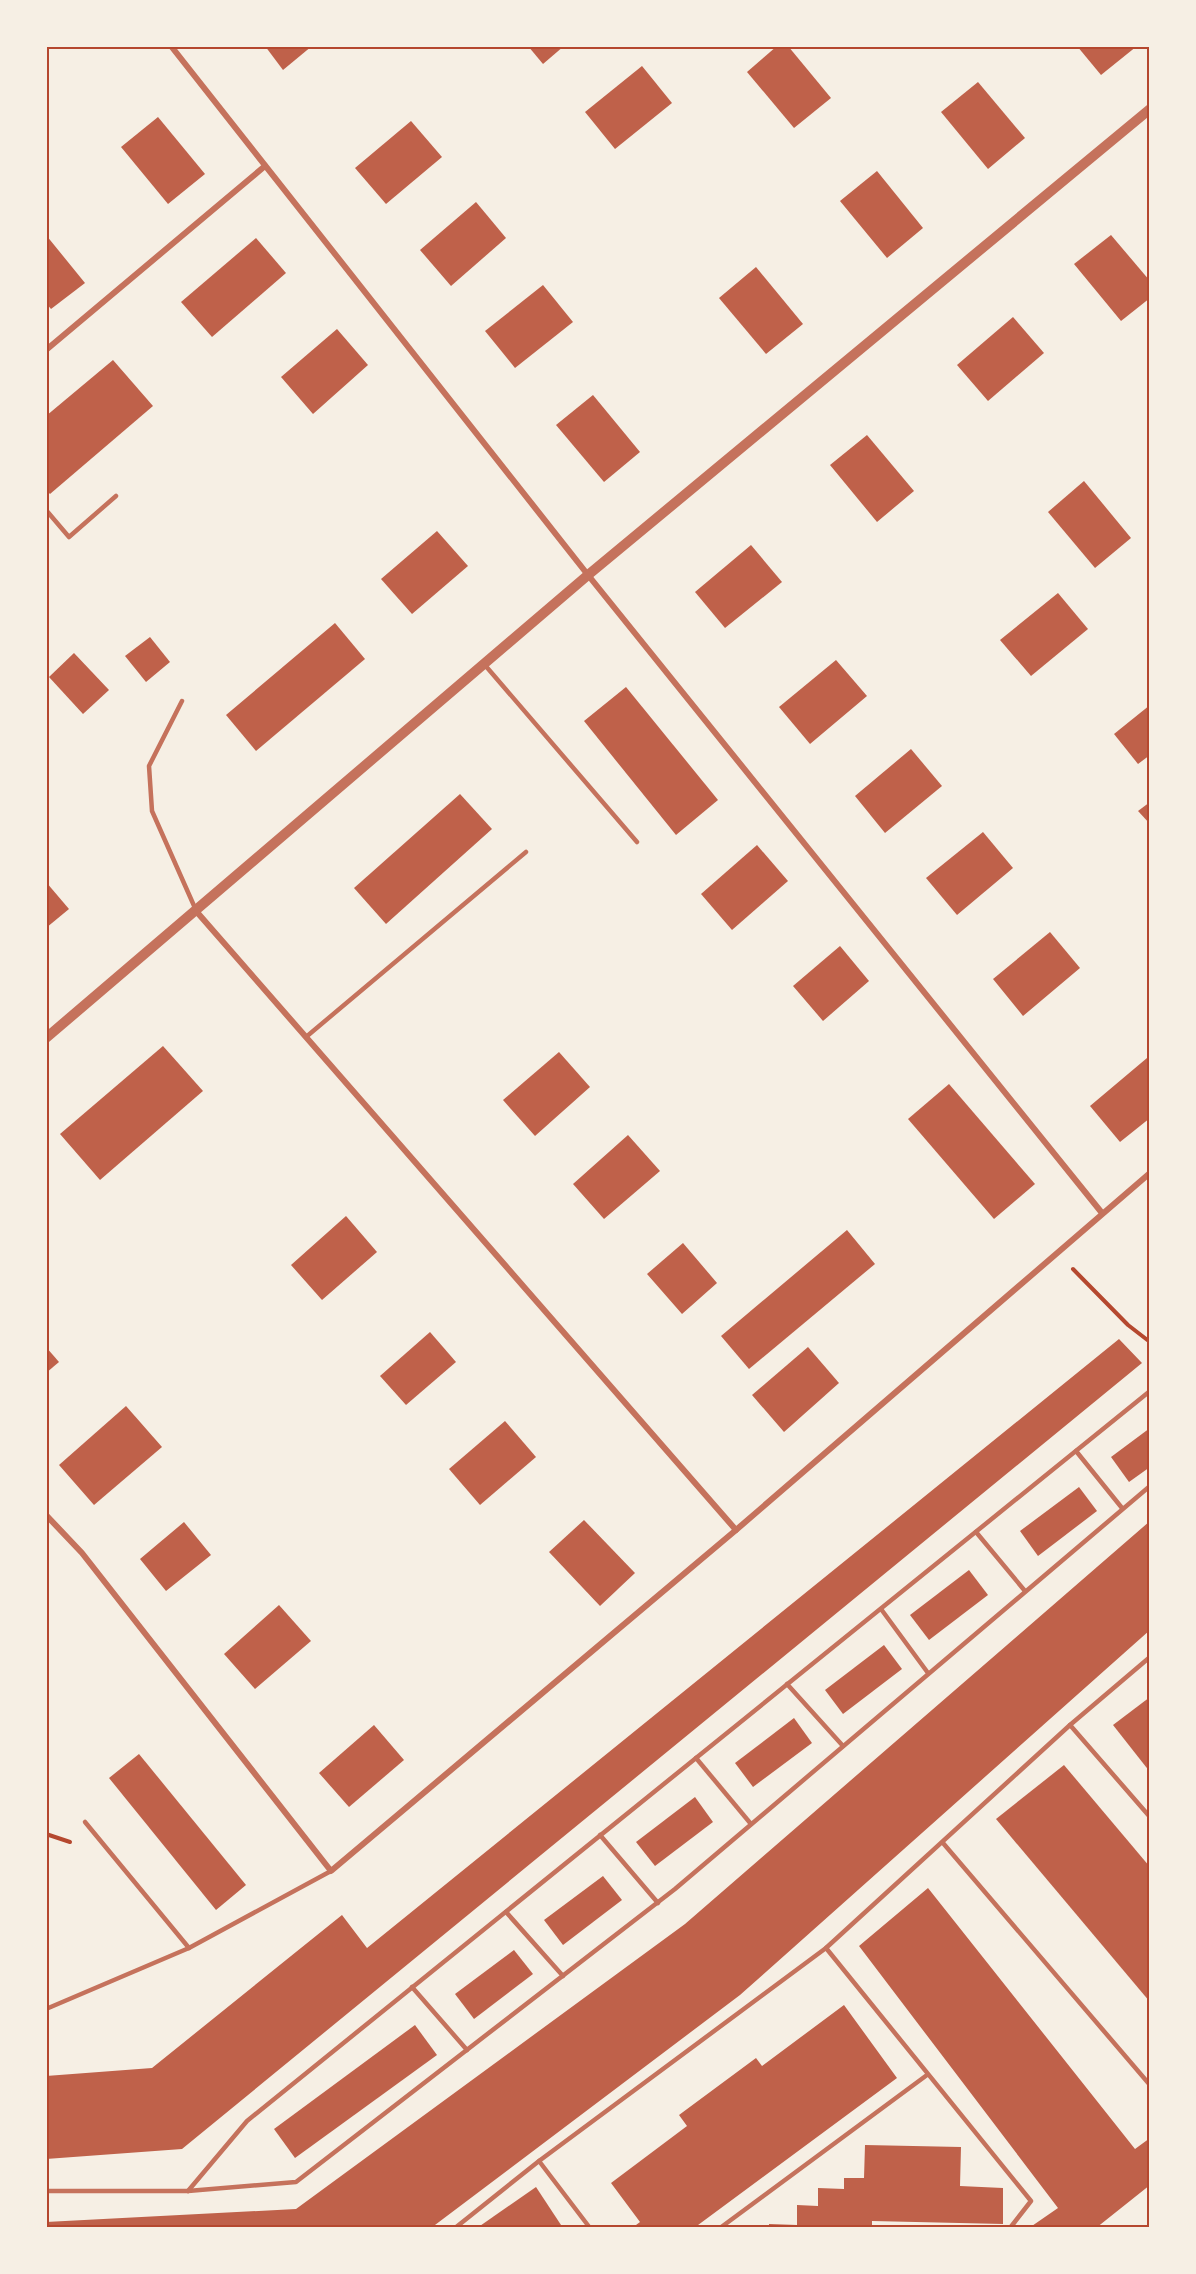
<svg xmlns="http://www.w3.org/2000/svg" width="1196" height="2274" viewBox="0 0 1196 2274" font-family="Lora,serif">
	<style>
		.building { fill: #bf614a }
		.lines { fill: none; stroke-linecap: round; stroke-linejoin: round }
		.path { stroke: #b5482f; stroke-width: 4 }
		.service { stroke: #c5725c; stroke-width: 4.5 }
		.minor { stroke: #c5725c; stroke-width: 6 }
		.tertiary { stroke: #c5725c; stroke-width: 10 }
		.neatline { fill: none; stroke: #b5482f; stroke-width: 2 }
	</style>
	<rect width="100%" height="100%" fill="#f6efe4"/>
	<g class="building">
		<polygon points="265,46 312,46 283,70"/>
		<polygon points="528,46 564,46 543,64"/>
		<polygon points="777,46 788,46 831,98 794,128 747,72"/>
		<polygon points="1077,46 1137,46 1101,75"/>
		<polygon points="642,66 672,103 615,149 585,112"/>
		<polygon points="978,82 1025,138 988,169 941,112"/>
		<polygon points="158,117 205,174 168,204 121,147"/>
		<polygon points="411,121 442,157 386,204 355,168"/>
		<polygon points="877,171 923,228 887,258 840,201"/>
		<polygon points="476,202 506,238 451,286 420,250"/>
		<polygon points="46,235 85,283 51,309 46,303"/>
		<polygon points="1111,235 1150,281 1150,298 1121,321 1074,264"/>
		<polygon points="256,238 286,273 212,337 181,302"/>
		<polygon points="756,267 803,324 766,354 719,298"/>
		<polygon points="543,285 573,322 515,368 485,331"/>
		<polygon points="1013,317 1044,353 988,401 957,365"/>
		<polygon points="337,329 368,365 313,414 281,377"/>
		<polygon points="113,360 153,406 50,494 46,490 46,416"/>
		<polygon points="593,395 640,452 604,482 556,425"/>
		<polygon points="867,435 914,491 877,522 830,465"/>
		<polygon points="1084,481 1131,538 1095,568 1048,512"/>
		<polygon points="437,531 468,566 412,614 381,579"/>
		<polygon points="751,545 782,582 725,628 695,592"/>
		<polygon points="1058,593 1088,629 1031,676 1000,640"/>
		<polygon points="335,623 365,659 256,751 226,715"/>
		<polygon points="150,637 170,662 146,682 125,656"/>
		<polygon points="74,653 109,690 83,714 49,677"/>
		<polygon points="836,660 867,696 810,744 779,707"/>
		<polygon points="626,687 718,800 676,835 584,721"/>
		<polygon points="1150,705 1150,755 1138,764 1114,734"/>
		<polygon points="911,749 942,786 885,833 855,796"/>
		<polygon points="460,794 492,829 386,924 354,888"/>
		<polygon points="1150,802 1150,824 1138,811"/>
		<polygon points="983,832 1013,868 957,915 926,878"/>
		<polygon points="757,845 788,881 732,930 701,894"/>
		<polygon points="46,882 69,909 46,928"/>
		<polygon points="1050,932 1080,968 1023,1016 993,979"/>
		<polygon points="840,946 869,981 823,1021 793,986"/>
		<polygon points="163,1046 203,1091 100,1180 60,1134"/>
		<polygon points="559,1052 590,1087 535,1136 503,1100"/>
		<polygon points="1147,1058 1150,1062 1150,1118 1120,1142 1090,1106"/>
		<polygon points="949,1084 1035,1184 994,1219 908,1119"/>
		<polygon points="628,1135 660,1171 604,1219 573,1184"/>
		<polygon points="346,1216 377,1252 322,1300 291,1265"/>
		<polygon points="847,1230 875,1264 749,1369 721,1336"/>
		<polygon points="683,1243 717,1283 682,1314 647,1274"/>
		<polygon points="430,1332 456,1362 406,1405 380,1376"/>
		<polygon points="1119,1339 1142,1363 182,2149 46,2159 46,2076 152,2068 342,1915 367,1948"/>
		<polygon points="46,1347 59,1362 46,1373"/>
		<polygon points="808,1347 839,1383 784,1432 752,1395"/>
		<polygon points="126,1406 162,1447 94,1505 59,1465"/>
		<polygon points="505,1421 536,1457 480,1505 449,1469"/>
		<polygon points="1150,1428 1150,1467 1129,1482 1111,1457"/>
		<polygon points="1079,1487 1097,1511 1038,1556 1020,1531"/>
		<polygon points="584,1520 635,1573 600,1606 549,1552"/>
		<polygon points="1150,1521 1150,1630 740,1995 431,2228 46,2228 46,2222 296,2209 685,1924"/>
		<polygon points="184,1522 211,1555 166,1591 140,1559"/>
		<polygon points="969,1570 988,1595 929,1640 910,1615"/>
		<polygon points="279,1605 311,1641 255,1689 224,1654"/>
		<polygon points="884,1645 902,1669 843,1714 825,1690"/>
		<polygon points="1150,1697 1150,1772 1113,1725"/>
		<polygon points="794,1718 812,1743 753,1787 735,1763"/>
		<polygon points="374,1725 404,1760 349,1807 319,1773"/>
		<polygon points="139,1754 246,1885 216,1910 109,1778"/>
		<polygon points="1064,1765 1150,1867 1150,2002 996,1819"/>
		<polygon points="695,1797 713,1822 655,1866 636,1842"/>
		<polygon points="603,1876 622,1900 563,1945 544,1920"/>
		<polygon points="928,1888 1135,2149 1150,2138 1150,2185 1096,2228 1029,2228 1058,2208 859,1946"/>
		<polygon points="514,1950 533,1974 474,2019 455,1994"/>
		<polygon points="844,2005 897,2078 694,2228 632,2228 640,2222 611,2183 687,2126 679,2115 756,2058 762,2066"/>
		<polygon points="415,2025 437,2055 295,2158 274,2129"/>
		<polygon points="865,2145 961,2147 960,2186 1003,2188 1003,2224 872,2221 872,2228 769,2228 769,2224 797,2225 797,2205 818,2206 818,2188 844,2189 844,2178 864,2178"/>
		<polygon points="536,2187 563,2228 477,2228"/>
	</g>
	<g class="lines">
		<g class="path">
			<polyline points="1073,1269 1128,1325 1150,1342"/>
			<polyline points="46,1834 70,1842"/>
		</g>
		<g class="service">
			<polyline points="46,510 69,537 116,496"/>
			<polyline points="484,664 637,842"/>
			<polyline points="182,701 149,766 152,811 195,908"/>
			<polyline points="306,1037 526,852"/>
			<polyline points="1076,1451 1122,1508"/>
			<polyline points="976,1532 1025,1591"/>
			<polyline points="881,1609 928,1673"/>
			<polyline points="787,1684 843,1746"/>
			<polyline points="1070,1725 1150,1817"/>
			<polyline points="696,1758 751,1824"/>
			<polyline points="85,1822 189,1948"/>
			<polyline points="600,1835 658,1903"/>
			<polyline points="943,1843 1150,2085"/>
			<polyline points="506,1912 563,1976"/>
			<polyline points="826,1948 1031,2201 1010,2228"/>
			<polyline points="412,1987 467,2050"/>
			<polyline points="46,2009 189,1948 331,1871"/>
			<polyline points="539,2161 590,2228"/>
			<polyline points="46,2191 188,2191 296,2182 675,1889 1150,1486"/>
			<polyline points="188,2191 247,2121 1150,1391"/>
			<polyline points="455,2228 539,2161 826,1948 1070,1725 1150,1657"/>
			<polyline points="720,2228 927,2075"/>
			<polyline points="1147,2228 1150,2225"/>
		</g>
		<g class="minor">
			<polyline points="171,46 588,575 1102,1213"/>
			<polyline points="46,350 265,166"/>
			<polyline points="196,911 736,1530"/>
			<polyline points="46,1515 82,1553 331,1871 736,1530 1150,1173"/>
		</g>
		<polyline class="tertiary" points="46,1038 588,575 1150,109"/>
	</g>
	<rect width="1196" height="2274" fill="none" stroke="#f6efe4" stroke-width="96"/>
	<rect x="48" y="48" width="1100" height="2178" class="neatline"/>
</svg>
